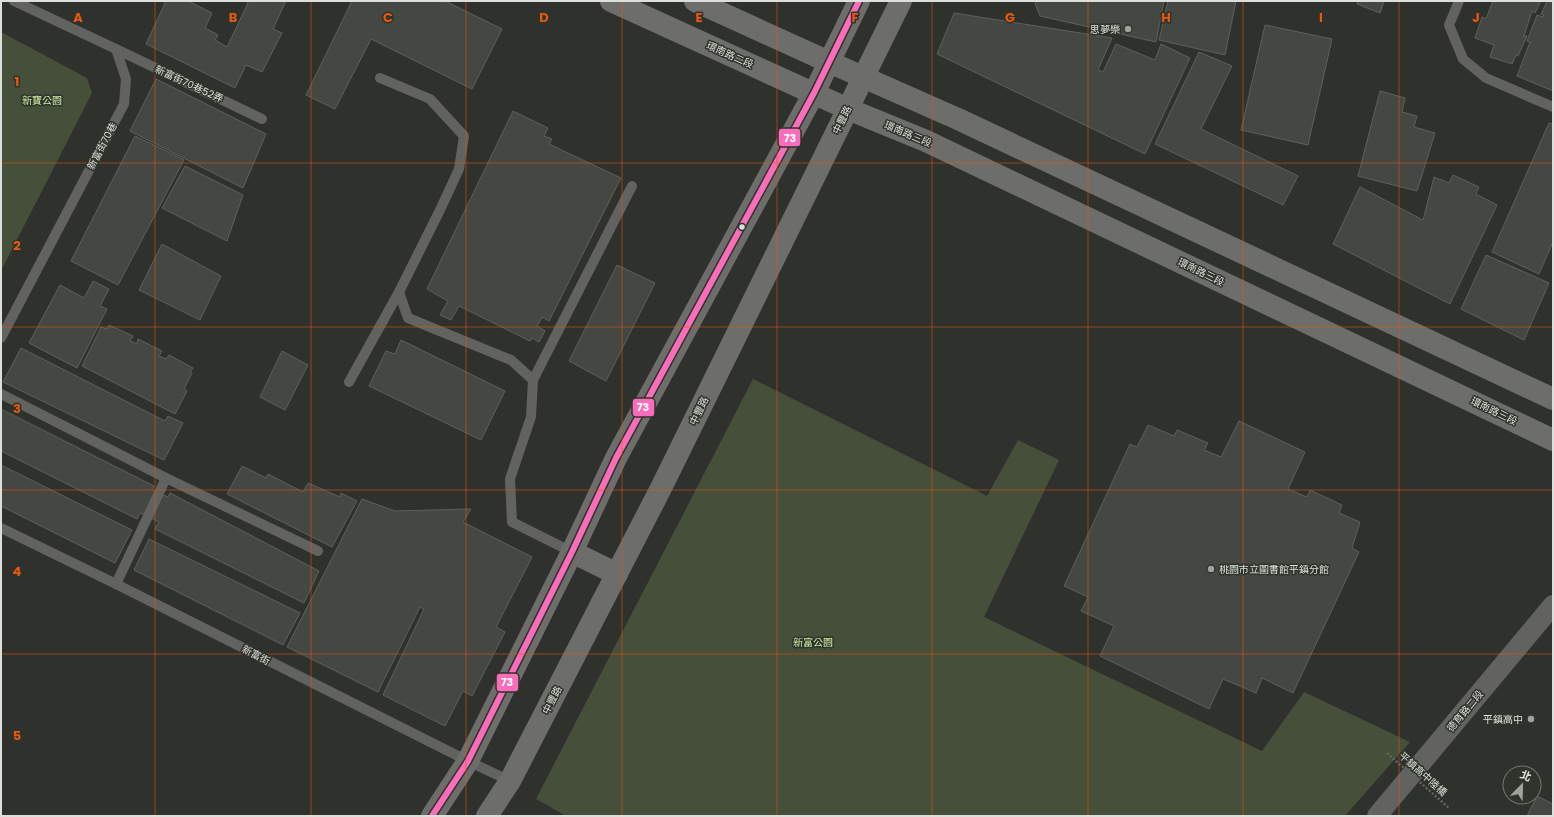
<svg xmlns="http://www.w3.org/2000/svg" width="1554" height="817" viewBox="0 0 1554 817" font-family="Poppins,'Noto Sans TC',sans-serif">
	<style>
		.green { fill: #454f39 }
		.building { fill: #454743; stroke: #5e605c }
		.lines { fill: none; stroke-linecap: round; stroke-linejoin: round }
		.service { stroke: #626361; stroke-width: 10 }
		.minor { stroke: #626361; stroke-width: 20 }
		.secondary { stroke: #6d6e6c; stroke-width: 22 }
		.path-bridge { stroke: #646463; stroke-width: 2.5; stroke-dasharray: 2 2; stroke-linecap: butt }
		.bus-1-casing { stroke: #2f332b; stroke-width: 9 }
		.bus-1 { stroke: #fb6dba; stroke-width: 6 }
		.grid { fill: none; stroke: #e8590c; stroke-width: 1; stroke-opacity: 0.55 }
		.poi-dot { fill: #a0a39d; stroke: #2f332b; stroke-width: 1.5 }
		.bus-dot { fill: #dde0da; stroke: #2f332b; stroke-width: 1.5 }
		.labels { text-anchor: middle; dominant-baseline: central; stroke-width: 3; stroke-linejoin: round; paint-order: stroke }
		.poi-label { font-size: 10px; fill: #dde0da; stroke: #2f332b; text-anchor: end }
		.street-label { font-size: 10px; fill: #dde0da; stroke: #2f332b }
		.park-label { font-size: 10px; fill: #d0efa8; stroke: #2f332b }
		.grid-label { font-size: 13px; text-anchor: middle; font-weight: bold; fill: #e8590c; stroke: #2f332b; stroke-width: 3; stroke-linejoin: round; paint-order: stroke }
		.line-badge { stroke: #2f332b; stroke-width: 1.5 }
		.badge-label { font-size: 11px; text-anchor: middle; font-weight: bold; fill: #fff }
	</style>
	<rect width="100%" height="100%" fill="#2f312d"/>
	<g class="green">
		<polygon points="1,32 87,78 92,93 1,271"/>
		<polygon points="753,379 987,496 1018,440 1059,460 984,617 1262,751 1304,692 1410,742 1345,816 566,816 536,799"/>
	</g>
	<g class="building">
		<polygon points="166,1 188,1 212,13 205,28 218,35 215,40 227,47 248,3 247,1 286,1 273,29 282,33 262,72 246,65 235,88 146,44"/>
		<polygon points="352,1 445,1 502,29 472,89 371,39 335,109 306,95"/>
		<polygon points="1036,1 1164,1 1156,42 1040,16 1035,3"/>
		<polygon points="1168,1 1236,1 1225,55 1159,40"/>
		<polygon points="1358,1 1384,1 1380,13 1357,4"/>
		<polygon points="1493,1 1541,1 1535,13 1532,11 1524,36 1527,36 1518,56 1516,55 1512,64 1490,57 1494,45 1475,38 1482,17 1486,19"/>
		<polygon points="1547,1 1553,1 1553,91 1517,76 1530,42 1527,41 1537,15 1543,17 1544,15 1541,14"/>
		<polygon points="954,13 1112,38 1098,70 1103,72 1116,44 1155,60 1161,44 1190,58 1145,154 937,54"/>
		<polygon points="1265,25 1332,39 1308,145 1241,130"/>
		<polygon points="1199,52 1232,66 1201,129 1298,176 1283,205 1155,144"/>
		<polygon points="156,79 266,134 243,188 130,131"/>
		<polygon points="1380,91 1405,98 1402,112 1417,116 1414,127 1435,133 1417,191 1358,176"/>
		<polygon points="513,111 548,128 544,136 552,139 549,144 621,178 549,321 542,317 537,326 545,331 539,342 532,338 530,341 459,306 451,320 440,315 448,301 427,289"/>
		<polygon points="1549,123 1553,124 1553,242 1539,274 1492,252"/>
		<polygon points="135,136 184,160 118,285 71,261"/>
		<polygon points="185,166 243,195 227,241 162,208"/>
		<polygon points="1453,175 1479,187 1476,194 1497,205 1450,304 1333,244 1360,187 1423,220 1434,177 1449,183"/>
		<polygon points="162,244 221,276 200,320 139,290"/>
		<polygon points="1486,255 1549,283 1524,340 1461,309"/>
		<polygon points="617,265 655,283 606,381 569,361"/>
		<polygon points="93,281 109,289 100,306 107,309 77,368 29,343 60,285 84,298"/>
		<polygon points="109,325 133,336 130,341 137,344 138,339 162,351 159,356 166,359 169,355 193,368 190,372 192,373 184,389 187,391 175,414 82,366 101,327 107,329"/>
		<polygon points="401,340 505,391 481,440 369,386 386,351 395,354"/>
		<polygon points="21,348 165,421 168,416 183,423 164,460 3,382"/>
		<polygon points="282,351 308,365 285,410 260,397"/>
		<polygon points="1,409 154,486 152,490 168,497 170,493 319,571 304,603 155,529 159,522 140,513 137,519 1,451"/>
		<polygon points="1239,421 1305,452 1288,489 1307,497 1310,490 1342,505 1339,513 1360,522 1352,548 1359,552 1293,693 1262,678 1256,693 1223,679 1209,709 1100,656 1114,626 1081,611 1088,597 1064,586 1130,444 1137,447 1148,425 1174,436 1177,430 1208,443 1204,450 1221,457"/>
		<polygon points="1,465 132,530 115,563 1,506"/>
		<polygon points="242,466 266,478 268,474 303,492 308,483 340,497 341,493 357,501 332,547 227,494"/>
		<polygon points="362,499 395,511 471,509 463,522 532,557 496,627 505,632 472,696 463,691 445,726 383,695 424,609 420,607 378,692 287,647"/>
		<polygon points="149,539 300,613 283,645 134,570"/>
		<polygon points="1537,796 1553,804 1553,816 1527,816"/>
	</g>
	<g class="lines">
		<g class="service">
			<polyline points="1459,1 1449,25 1463,59 1486,78 1553,107"/>
			<polyline points="116,49 262,119"/>
			<polyline points="399,292 408,318 511,360 533,380 531,417 510,479 512,522 572,552"/>
			<polyline points="1,338 124,104 126,79 116,49 14,1"/>
			<polyline points="533,380 632,186"/>
			<polyline points="349,382 399,292 440,210 459,169 464,136 430,99 380,78"/>
			<polyline points="1,394 166,478 318,551"/>
			<polyline points="1,528 116,584 468,761 510,781"/>
			<polyline points="116,584 166,478"/>
		</g>
		<polyline class="minor" points="1377,816 1553,605"/>
		<g class="secondary">
			<polyline points="611,1 848,109 926,141 1553,440"/>
			<polyline points="695,1 829,62 958,119 1553,399"/>
			<polyline points="572,552 617,574"/>
			<polyline points="432,816 468,761 572,552 616,458 814,93 859,1"/>
			<polyline points="487,816 510,781 661,488 901,1"/>
		</g>
		<polyline class="path-bridge" points="1387,753 1449,808"/>
		<g class="bus-1-casing">
			<polyline id="bus-1" points="432,816 468,761 572,552 616,458 814,93 859,1"/>
		</g>
		<use href="#bus-1" class="bus-1"/>
	</g>
	<path class="grid" d="M155,1V816M311,1V816M466,1V816M622,1V816M777,1V816M932,1V816M1088,1V816M1243,1V816M1399,1V816M1,163H1553M1,327H1553M1,490H1553M1,654H1553"/>
	<g class="poi-dot">
		<circle cx="1128" cy="29" r="4"/>
		<circle cx="1211" cy="569" r="4"/>
		<circle cx="1531" cy="719" r="4"/>
	</g>
	<circle class="bus-dot" cx="742" cy="227" r="3.5"/>
	<g class="labels">
		<g class="poi-label">
			<text x="1120" y="29">思夢樂</text>
			<text x="1219" y="569" text-anchor="start">桃園市立圖書館平鎮分館</text>
			<text x="1523" y="719">平鎮高中</text>
		</g>
		<g class="street-label">
			<text transform="translate(730 55) rotate(24)">環南路二段</text>
			<text transform="translate(189 84) rotate(25)">新富街70巷52弄</text>
			<text transform="translate(842 120) rotate(-64)">中豐路</text>
			<text transform="translate(908 134) rotate(23)">環南路三段</text>
			<text transform="translate(102 146) rotate(-62)">新富街70巷</text>
			<text transform="translate(1201 272) rotate(26)">環南路三段</text>
			<text transform="translate(699 411) rotate(-64)">中豐路</text>
			<text transform="translate(1494 411) rotate(26)">環南路三段</text>
			<text transform="translate(256 655) rotate(27)">新富街</text>
			<text transform="translate(552 700) rotate(-63)">中豐路</text>
			<text transform="translate(1465 711) rotate(-50)">德育路二段</text>
			<text transform="translate(1423 774) rotate(42)">平鎮高中陸橋</text>
		</g>
		<g class="park-label">
			<text x="42" y="100">新寶公園</text>
			<text x="813" y="642">新富公園</text>
		</g>
	</g>
	<g class="grid-label">
		<text x="78" y="22">A</text>
		<text x="233" y="22">B</text>
		<text x="388" y="22">C</text>
		<text x="544" y="22">D</text>
		<text x="699" y="22">E</text>
		<text x="855" y="22">F</text>
		<text x="1010" y="22">G</text>
		<text x="1166" y="22">H</text>
		<text x="1321" y="22">I</text>
		<text x="1476" y="22">J</text>
		<text x="17" y="86">1</text>
		<text x="17" y="250">2</text>
		<text x="17" y="413">3</text>
		<text x="17" y="576">4</text>
		<text x="17" y="740">5</text>
	</g>
	<g class="line-badge">
		<rect x="778" y="128" width="23" height="19" rx="4" fill="#fb6dba"/>
		<rect x="632" y="398" width="23" height="19" rx="4" fill="#fb6dba"/>
		<rect x="496" y="673" width="23" height="19" rx="4" fill="#fb6dba"/>
	</g>
	<g class="badge-label">
		<text x="790" y="142">73</text>
		<text x="643" y="411">73</text>
		<text x="507" y="686">73</text>
	</g>
	<rect width="1554" height="817" fill="none" stroke="#dde0da" stroke-width="4"/>
	<g transform="translate(1522 785) rotate(23)"><circle r="19" fill="#2f332b" stroke="#757871"/>
	<path d="M0-3L7 15L0 10L-7 15Z" fill="#a0a39d"/>
	<text y="-6" font-size="11" font-weight="bold" text-anchor="middle" fill="#dde0da">北</text>
	</g>
</svg>
